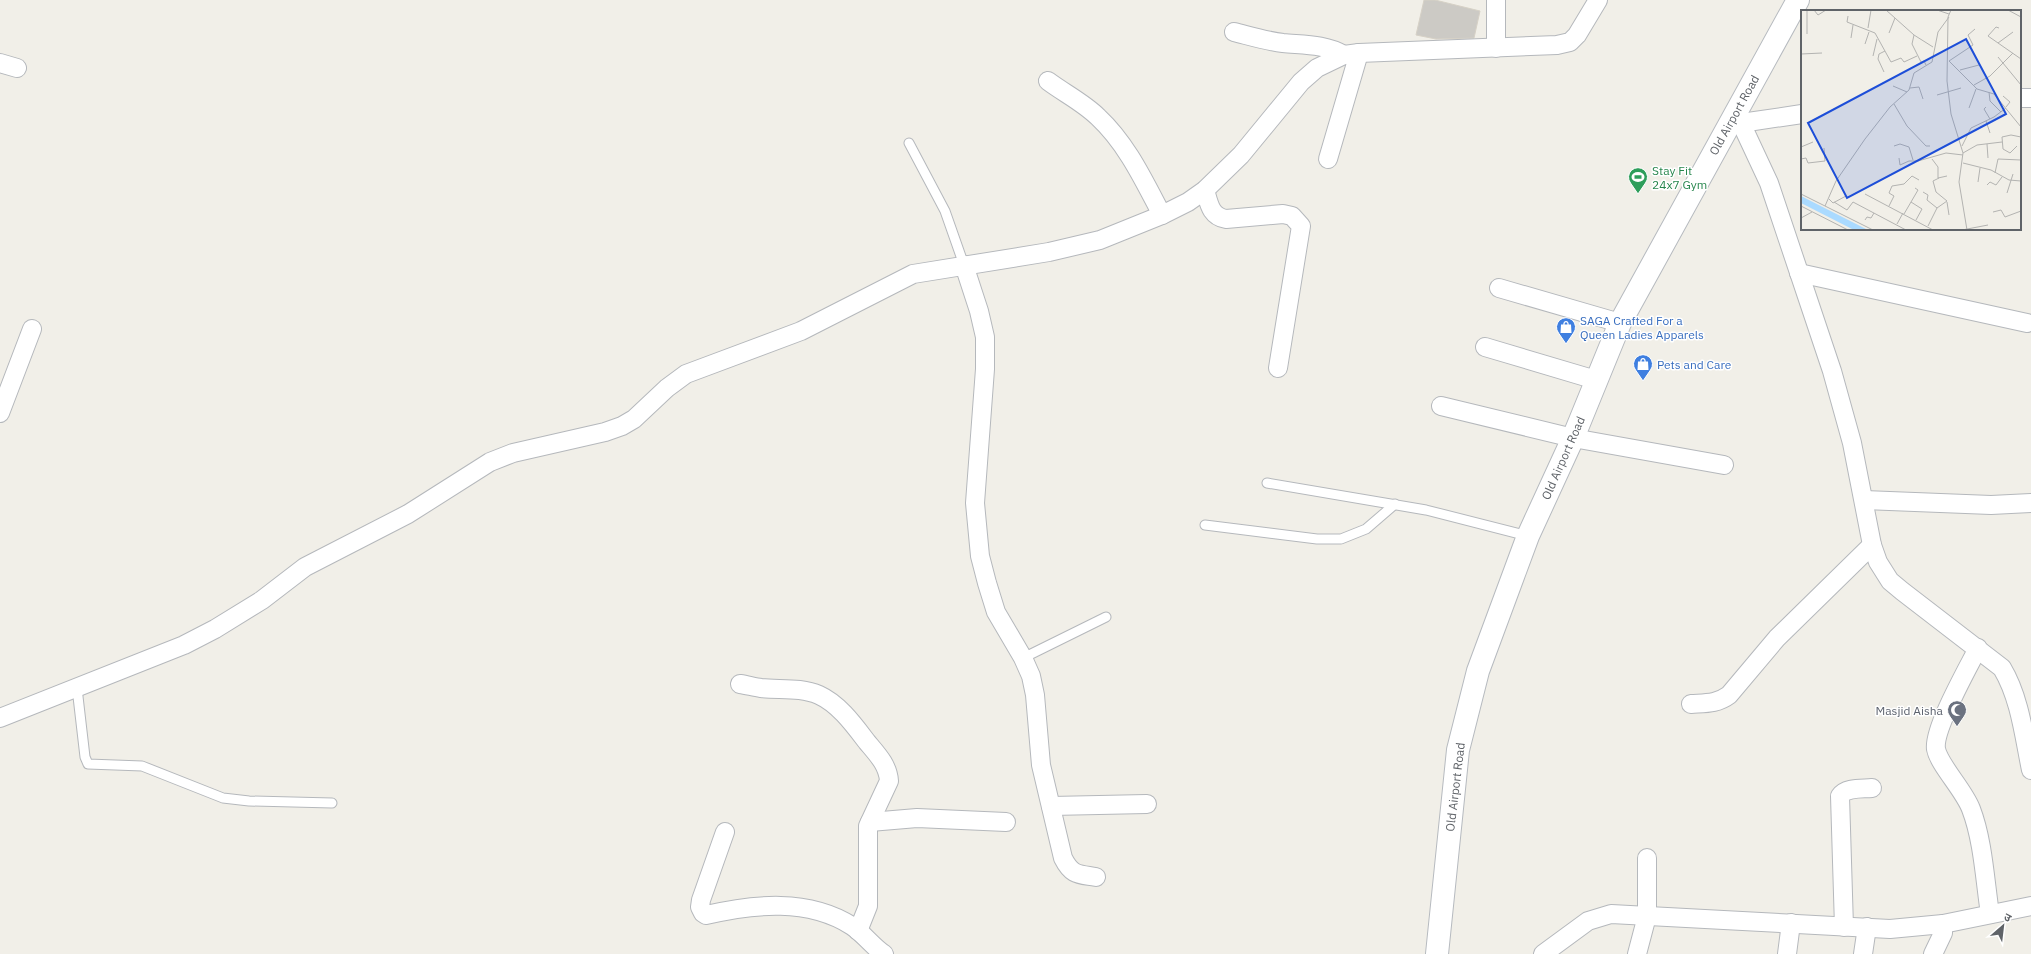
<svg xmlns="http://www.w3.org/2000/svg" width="2031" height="954" viewBox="0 0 2031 954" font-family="'IBM Plex Sans','Noto Sans Devanagari',sans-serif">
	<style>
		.building { fill: #cccac5; stroke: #d6d1c6 }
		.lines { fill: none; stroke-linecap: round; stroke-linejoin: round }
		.service-casing { stroke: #b5b8bc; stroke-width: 11 }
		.minor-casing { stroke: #b5b8bc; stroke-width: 20 }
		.secondary-casing { stroke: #b6babf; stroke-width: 24 }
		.service { stroke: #fff; stroke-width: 9 }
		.minor { stroke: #fff; stroke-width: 18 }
		.secondary { stroke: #fff; stroke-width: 22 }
		.labels { text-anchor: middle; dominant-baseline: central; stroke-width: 3; stroke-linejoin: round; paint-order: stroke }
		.street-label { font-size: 12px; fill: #5f6368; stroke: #fff }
		.leisure-label { font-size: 12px; fill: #27864d; stroke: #fff; text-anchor: start }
		.shop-label { font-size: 12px; fill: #366cbe; stroke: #fff; text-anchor: start }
		.worship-label { font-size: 12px; fill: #5b616d; stroke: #fff; text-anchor: end }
		.inset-road { fill: none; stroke: #b3b3b1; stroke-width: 1 }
		.view { fill: #1d4ed8; fill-opacity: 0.15; stroke: #1d4ed8; stroke-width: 2 }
		.inset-edge { fill: none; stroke: #5f6368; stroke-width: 2 }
	</style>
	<rect width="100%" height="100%" fill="#f1efe8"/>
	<polygon class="building" points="1424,0 1435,0 1480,11 1474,38 1436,39 1416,35"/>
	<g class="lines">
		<g class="service-casing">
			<g id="service">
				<polyline points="909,143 945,211 964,265"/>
				<polyline points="1267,483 1426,510 1528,536"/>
				<polyline points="1205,525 1317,539 1341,539 1366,529 1395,504"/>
				<polyline points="1023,658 1106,617"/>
				<polyline points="77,688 85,757 88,764 142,766 223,798 249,801 332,803"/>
			</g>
		</g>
		<g class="minor-casing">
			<g id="minor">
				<polyline points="1496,0 1496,48"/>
				<path d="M1234,32C1250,36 1266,41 1283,43C1304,45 1325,44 1344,55"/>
				<polyline points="0,63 17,68"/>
				<path d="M1048,81C1064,93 1084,103 1098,117C1127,144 1144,181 1162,215"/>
				<polyline points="2020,98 2031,98"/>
				<polyline points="1730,122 1741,123 1802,114"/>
				<path d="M1741,123L1769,183L1832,371L1852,443L1872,545L1878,562L1890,581L1902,591L2002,668C2020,698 2024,736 2031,770"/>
				<polyline points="1328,159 1359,53"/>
				<path d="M1205,190C1209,203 1210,216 1226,219L1283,214L1292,216L1301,226L1278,368"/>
				<path d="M964,265L979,311L985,337V369L975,503L980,556L987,583L996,612L1023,658L1031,676L1035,695L1041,765L1063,858C1072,876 1079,874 1096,877"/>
				<polyline points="1799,273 2027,323"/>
				<polyline points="1499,288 1620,323"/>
				<polyline points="1485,347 1596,380"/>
				<polyline points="1441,406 1573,438 1724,465"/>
				<polyline points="0,413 32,329"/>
				<polyline points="1864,500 1991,505 2031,503"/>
				<path d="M1978,648C1968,668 1933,729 1936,749C1939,765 1964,790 1971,809C1983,840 1985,881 1990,914"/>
				<path d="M740,684C747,685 754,687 761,688C780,690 801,687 819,695C839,704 854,725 867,742C877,754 888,765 889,781L868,826V906L858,931"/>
				<path d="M1691,704C1705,703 1717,704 1729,695L1777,638L1872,545"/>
				<polyline points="0,718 184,645 215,629 262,600 305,567 408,514 490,462 513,453 605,432 622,426 634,419 667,388 686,374 801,331 913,274 1049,252 1100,240 1162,215 1188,202 1205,190 1241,155 1301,82 1317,68 1344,55 1359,53 1557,45 1570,42 1577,35 1598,0"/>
				<polyline points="1051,806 1147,804"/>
				<polyline points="870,822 917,818 1006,822"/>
				<path d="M725,832L701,900L700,907L703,913L706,915C754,904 808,898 852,926C864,934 872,946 884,954"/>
				<path d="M1844,927L1840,796C1846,787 1862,789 1872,788"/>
				<polyline points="1543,954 1588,921 1611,914 1890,929 1943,924 2031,906"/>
				<polyline points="1637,954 1647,916 1647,858"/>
				<polyline points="1787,954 1791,923"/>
				<polyline points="1863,954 1867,927"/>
				<polyline points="1933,954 1943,933 1943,924"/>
			</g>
		</g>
		<g class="secondary-casing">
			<polyline id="secondary" points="1437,954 1458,750 1478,671 1528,536 1573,438 1620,323 1798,0"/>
		</g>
		<use href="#service" class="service"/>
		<use href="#minor" class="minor"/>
		<use href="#secondary" class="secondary"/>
	</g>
	<defs>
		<g id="stadium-pin" transform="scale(1)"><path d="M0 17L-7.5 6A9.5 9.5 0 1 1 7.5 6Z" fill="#2e9e5b" stroke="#fff"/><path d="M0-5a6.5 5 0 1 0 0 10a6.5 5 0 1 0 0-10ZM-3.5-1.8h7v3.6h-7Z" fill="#fff"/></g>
		<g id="shop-pin" transform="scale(1)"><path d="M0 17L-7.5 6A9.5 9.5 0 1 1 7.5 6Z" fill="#3f7fe0" stroke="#fff"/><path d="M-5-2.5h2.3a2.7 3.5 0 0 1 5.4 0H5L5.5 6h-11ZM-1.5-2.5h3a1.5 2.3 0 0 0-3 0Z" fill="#fff"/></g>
		<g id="mosque-pin" transform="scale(1)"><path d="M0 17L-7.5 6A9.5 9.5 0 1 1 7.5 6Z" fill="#6b7280" stroke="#fff"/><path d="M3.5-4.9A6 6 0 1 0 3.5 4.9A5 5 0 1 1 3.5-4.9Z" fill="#fff"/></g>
	</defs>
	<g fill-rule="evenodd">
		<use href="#stadium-pin" x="1638" y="177"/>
		<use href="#shop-pin" x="1566" y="327"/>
		<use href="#shop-pin" x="1643" y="364"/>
		<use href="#mosque-pin" x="1957" y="710"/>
	</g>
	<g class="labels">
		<g class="street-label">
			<text transform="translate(1734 115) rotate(-61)">Old Airport Road</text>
			<text transform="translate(1563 458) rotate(-66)">Old Airport Road</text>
			<text transform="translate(1455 787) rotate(-83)">Old Airport Road</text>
		</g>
		<g class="leisure-label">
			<text x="1652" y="170">Stay Fit<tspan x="1652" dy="14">24x7 Gym</tspan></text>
		</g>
		<g class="shop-label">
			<text x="1580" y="320">SAGA Crafted For a<tspan x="1580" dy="14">Queen Ladies Apparels</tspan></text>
			<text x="1657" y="364">Pets and Care</text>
		</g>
		<g class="worship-label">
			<text x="1943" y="710">Masjid Aisha</text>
		</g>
	</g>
	<g transform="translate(1801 10)">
		<rect width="220" height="220" fill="#f1efe8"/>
		<path d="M0,186L67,220H53L0,193Z" fill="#aadaff"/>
		<path class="inset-road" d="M13,0L17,5L25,0M85,0L113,25L132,37M136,0L148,4M150,0L147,7L146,71L150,104L162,143L158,172L166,220M207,0L220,7M47,6L46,12L74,23L90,52L100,48L103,52L116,46M67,18L70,0M198,18L195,17L187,26L220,49M88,23L94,8M6,24V0M113,25L111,34L120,52L123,51L125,55M50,28L52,15M197,33L212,22M64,34L68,22M0,44L21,43M72,46L76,29M197,47L220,75M148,51L176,79L193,84L220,117M148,51L172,35L167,25L174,19M159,60L178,55M83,62L77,49L78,44L84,41M173,75L189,66L212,43M92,76L106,82M109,78L118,77L122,89M188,82L189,91L200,102M136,85L160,78M202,86L209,92L205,97M93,94L106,116L125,136H129M185,97L183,99L189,109M168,98L175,79M185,111L189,123M186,134L187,148M93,136L99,134L108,137L112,150M161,136L170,118L193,107L205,98M216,136L209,143L202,139L201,127L210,125L220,127M0,137L12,132M162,143L176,135L201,132M98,148L99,155L108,151H117L145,143L162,145M0,149L5,148L7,153L24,151L23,138M131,149L137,157V168L146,166M162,153L190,160L208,170L220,171M194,163L197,149L220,150M177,172L179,158M186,175L189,172L195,175L201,167M122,182L127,185L126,190L136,198M206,183L212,164M0,184L72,220M64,184L132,220M28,189L32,193L45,186M33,192L46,200L52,192L105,220M110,192L121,199L115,210M146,192L148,205M0,196L47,220M24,196L35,171L64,129L89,97L108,80L113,63L131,52L137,22L148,7M88,196L93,186L88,183L91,176L103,174L111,166L118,170M192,202L200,200L204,207L220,201M103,204L117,180L114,178M0,208L11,202M64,210L66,207L70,208L73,203M96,214L102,203M127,216L136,198L146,191L135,182L132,171L138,168M161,220L187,215"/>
		<path class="view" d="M165,29L205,104L46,188L7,113Z"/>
		<rect width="220" height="220" class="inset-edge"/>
	</g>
	<g transform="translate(2003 926) rotate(28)" stroke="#ffffff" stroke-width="3" paint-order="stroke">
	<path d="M0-3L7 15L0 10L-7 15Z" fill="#5f6368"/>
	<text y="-6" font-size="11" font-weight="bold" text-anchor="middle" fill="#5f6368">उ</text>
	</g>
</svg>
